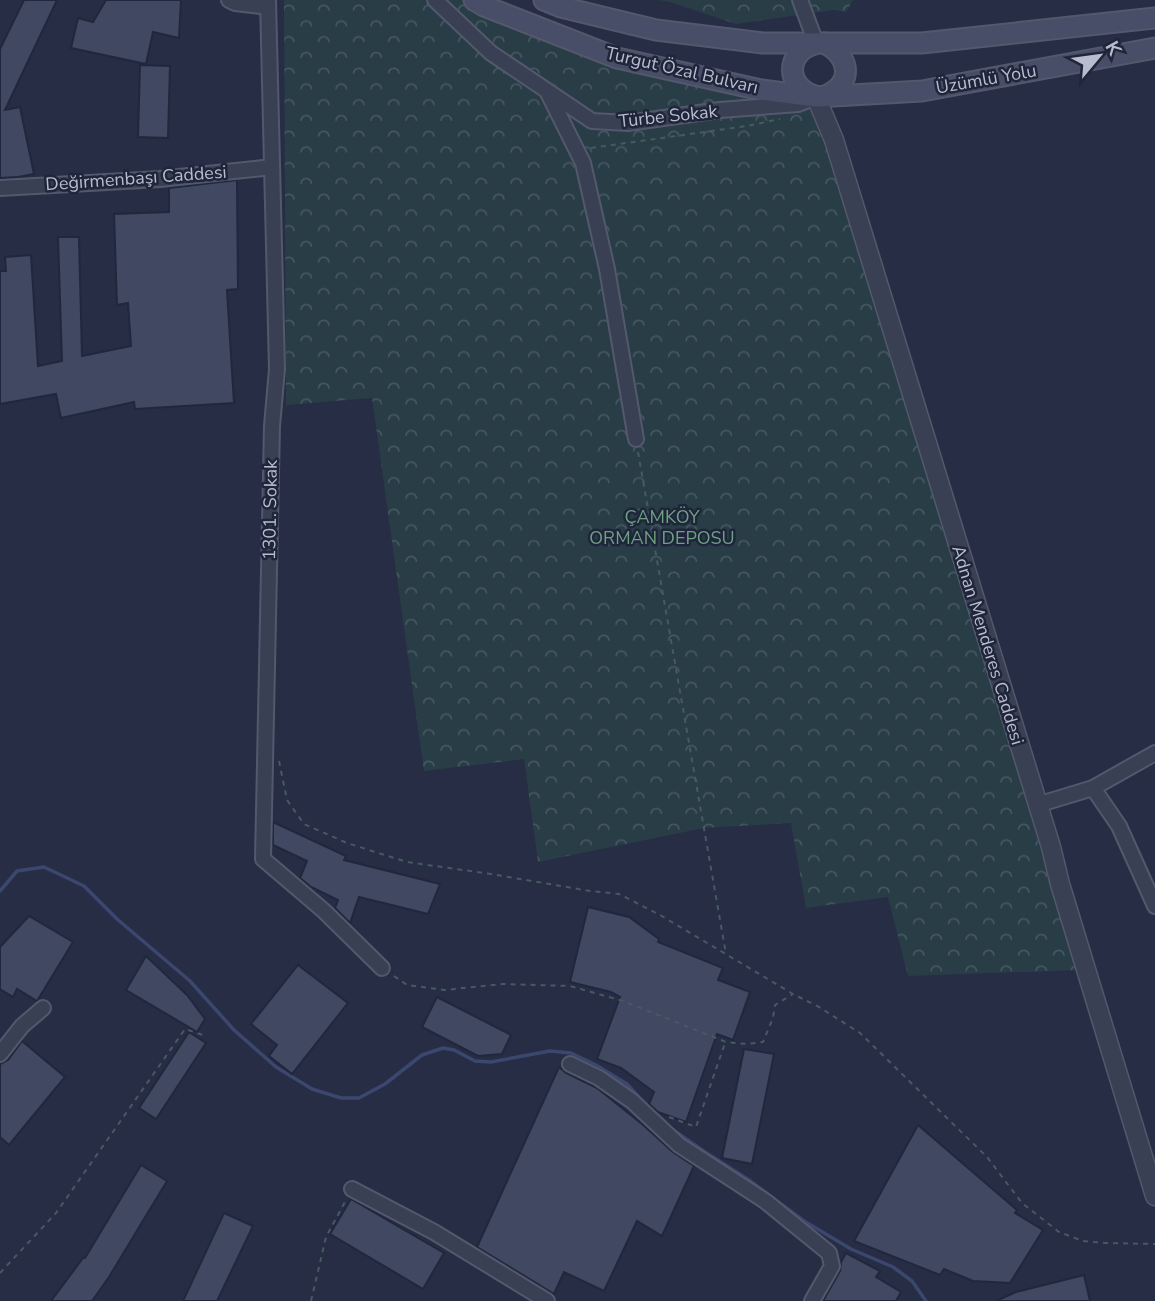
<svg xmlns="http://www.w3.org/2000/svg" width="1155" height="1301" viewBox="0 0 1155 1301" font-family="'Nunito Sans',sans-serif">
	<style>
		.forest { fill: url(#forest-crowns) }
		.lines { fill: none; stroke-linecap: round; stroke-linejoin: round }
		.stream { stroke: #3b476e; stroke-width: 3.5 }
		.building { fill: #404862; stroke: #21273c; stroke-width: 2 }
		.minor-casing { stroke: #53586c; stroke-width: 18 }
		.tertiary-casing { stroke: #53586c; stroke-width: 21 }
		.secondary-casing { stroke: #53586c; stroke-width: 23 }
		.path { stroke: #465a62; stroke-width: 2; stroke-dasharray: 5 5; stroke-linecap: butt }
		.minor { stroke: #3a4054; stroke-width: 14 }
		.tertiary { stroke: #3a4054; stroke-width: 18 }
		.secondary { stroke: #484e67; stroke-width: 19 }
		.labels { text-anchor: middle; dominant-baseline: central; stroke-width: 5; stroke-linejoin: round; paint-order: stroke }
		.street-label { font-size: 18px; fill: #b8bcce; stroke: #1f253a }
		.park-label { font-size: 18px; fill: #6ea082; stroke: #1f253a }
	</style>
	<defs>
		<pattern id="forest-crowns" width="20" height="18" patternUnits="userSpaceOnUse" patternTransform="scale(1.75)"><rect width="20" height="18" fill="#283d46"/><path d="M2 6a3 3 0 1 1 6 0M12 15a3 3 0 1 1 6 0" fill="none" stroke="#455760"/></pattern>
	</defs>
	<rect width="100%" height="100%" fill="#262d45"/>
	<g class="forest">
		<polygon points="284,0 484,0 571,49 816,97 1077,970 908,976 888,897 806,908 791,823 704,828 538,862 524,759 424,771 372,398 286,405"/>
		<polygon points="659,0 853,0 846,12 834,10 736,24 670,2"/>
	</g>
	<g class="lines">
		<g class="stream">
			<polyline points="0,891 17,871 44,867 84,886 117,919 190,981 234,1030 276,1067 312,1089 341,1098 359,1098 385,1084 422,1055 443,1048 454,1050 475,1061 491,1062 550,1051 571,1053 596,1065 627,1084 646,1105"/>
			<polyline points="669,1127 705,1152 749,1180 804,1221 851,1249 893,1267 912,1281 926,1301"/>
		</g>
	</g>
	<g class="building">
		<polygon points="24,0 57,0 5,110 20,107 34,174 18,177 0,178 0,49"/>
		<polygon points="106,0 181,0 179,38 153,32 146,64 71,48 78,18 93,22"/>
		<polygon points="140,65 170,66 168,138 138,137"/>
		<polygon points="237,180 238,289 227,290 234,403 135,409 134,402 61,418 56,394 0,404 0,271 6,271 5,257 31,255 38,366 62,361 58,237 79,237 82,356 131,346 128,303 117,305 114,214 169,212 169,188"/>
		<polygon points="273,822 346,856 344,860 440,884 428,914 359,897 350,923 335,908 338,900 311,887 300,878 307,861 273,845"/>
		<polygon points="588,907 629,917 659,939 658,942 723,968 718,980 750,992 733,1040 717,1034 686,1122 658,1112 649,1104 654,1092 621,1068 597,1059 620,997 611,992 570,982"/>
		<polygon points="29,916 73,942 37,1001 17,989 13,997 0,989 0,947"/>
		<polygon points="146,956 187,995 205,1019 197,1032 126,990"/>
		<polygon points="298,965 348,1003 292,1074 269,1056 277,1045 251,1024"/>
		<polygon points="437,997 511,1035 502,1054 478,1056 422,1027"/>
		<polygon points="189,1032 206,1043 156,1119 139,1108"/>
		<polygon points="22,1041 65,1077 9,1145 0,1137 0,1064 8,1060"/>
		<polygon points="744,1049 774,1054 752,1164 722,1158"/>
		<polygon points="559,1067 566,1073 597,1088 642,1124 673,1152 694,1166 662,1236 637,1221 604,1291 564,1272 554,1294 477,1247"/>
		<polygon points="918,1125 1017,1210 1015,1213 1043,1230 1010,1283 973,1281 944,1269 940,1275 854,1241"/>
		<polygon points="141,1165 167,1181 109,1277 92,1301 51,1301 83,1258 85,1258"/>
		<polygon points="351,1199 444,1253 423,1289 330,1234"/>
		<polygon points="224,1213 253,1226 217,1301 183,1301"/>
		<polygon points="846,1253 880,1271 876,1277 901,1292 896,1301 823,1301 840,1271 841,1262"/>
		<polygon points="1084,1275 1090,1301 996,1301 1016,1292"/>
	</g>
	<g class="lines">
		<g class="minor-casing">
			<g id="minor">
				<polyline points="229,0 235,3 268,7"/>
				<polyline points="268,0 277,369 272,426 263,859 324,911 382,968"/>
				<polyline points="435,0 491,53 592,121 628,123 720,110 798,104 816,97"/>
				<polyline points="800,0 816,43"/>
				<polyline points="548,93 583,163 607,269 636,439"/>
				<polyline points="0,188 160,179 272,167"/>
				<polyline points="1093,788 1155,753"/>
				<polyline points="1037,805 1093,788 1119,826 1155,906"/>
				<polyline points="0,1054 22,1026 43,1008"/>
				<polyline points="570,1064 599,1078 632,1101 679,1145 765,1201 829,1253 832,1266 812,1301"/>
				<polyline points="352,1189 434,1232 547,1301"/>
			</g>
		</g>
		<g class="tertiary-casing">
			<polyline id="tertiary" points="816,97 834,140 1051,847 1060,884 1155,1196"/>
		</g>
		<g class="secondary-casing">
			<g id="secondary">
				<polyline points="474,0 484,6 617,58 761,90 816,97 922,91 1155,48"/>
				<polyline points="544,0 561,7 656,30 763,43 922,43 1155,18"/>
				<path d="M824,43C851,56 854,84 825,96"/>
				<path d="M815,96C785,87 785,52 815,44"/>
			</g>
		</g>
		<g class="path">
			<polyline points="591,148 747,126 780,119"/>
			<polyline points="638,452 726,954"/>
			<polyline points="279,761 287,800 304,824 347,843 407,862 491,874 590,891 619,894 660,915 793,994 819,1007 860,1033 987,1157 1022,1203 1059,1232 1083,1241 1105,1243 1155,1244"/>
			<polyline points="394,976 407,985 445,990 502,984 570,986 623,1001 726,1042 747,1044 763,1042 773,1018 775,1005 793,994"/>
			<polyline points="669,1117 696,1127 725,1043"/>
			<polyline points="0,1273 56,1213 185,1029 206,1036"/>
			<polyline points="311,1301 326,1237 346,1200"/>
		</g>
		<use href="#minor" class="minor"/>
		<use href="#tertiary" class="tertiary"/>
		<use href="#secondary" class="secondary"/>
	</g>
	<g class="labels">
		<g class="street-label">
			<text transform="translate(682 70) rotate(13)">Turgut Özal Bulvarı</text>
			<text transform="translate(986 79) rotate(-10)">Üzümlü Yolu</text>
			<text transform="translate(668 116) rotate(-6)">Türbe Sokak</text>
			<text transform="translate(136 178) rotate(-4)">Değirmenbaşı Caddesi</text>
			<text transform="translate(270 510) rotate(-89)">1301. Sokak</text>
			<text transform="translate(988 645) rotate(73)">Adnan Menderes Caddesi</text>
		</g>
		<g class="park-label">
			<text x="662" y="517">ÇAMKÖY<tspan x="662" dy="21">ORMAN DEPOSU</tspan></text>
		</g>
	</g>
	<g transform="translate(1099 56) rotate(61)" stroke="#1f253a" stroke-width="5" paint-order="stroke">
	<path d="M0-5L12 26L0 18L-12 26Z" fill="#b8bcce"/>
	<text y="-10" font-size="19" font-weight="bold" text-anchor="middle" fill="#b8bcce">K</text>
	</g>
</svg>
